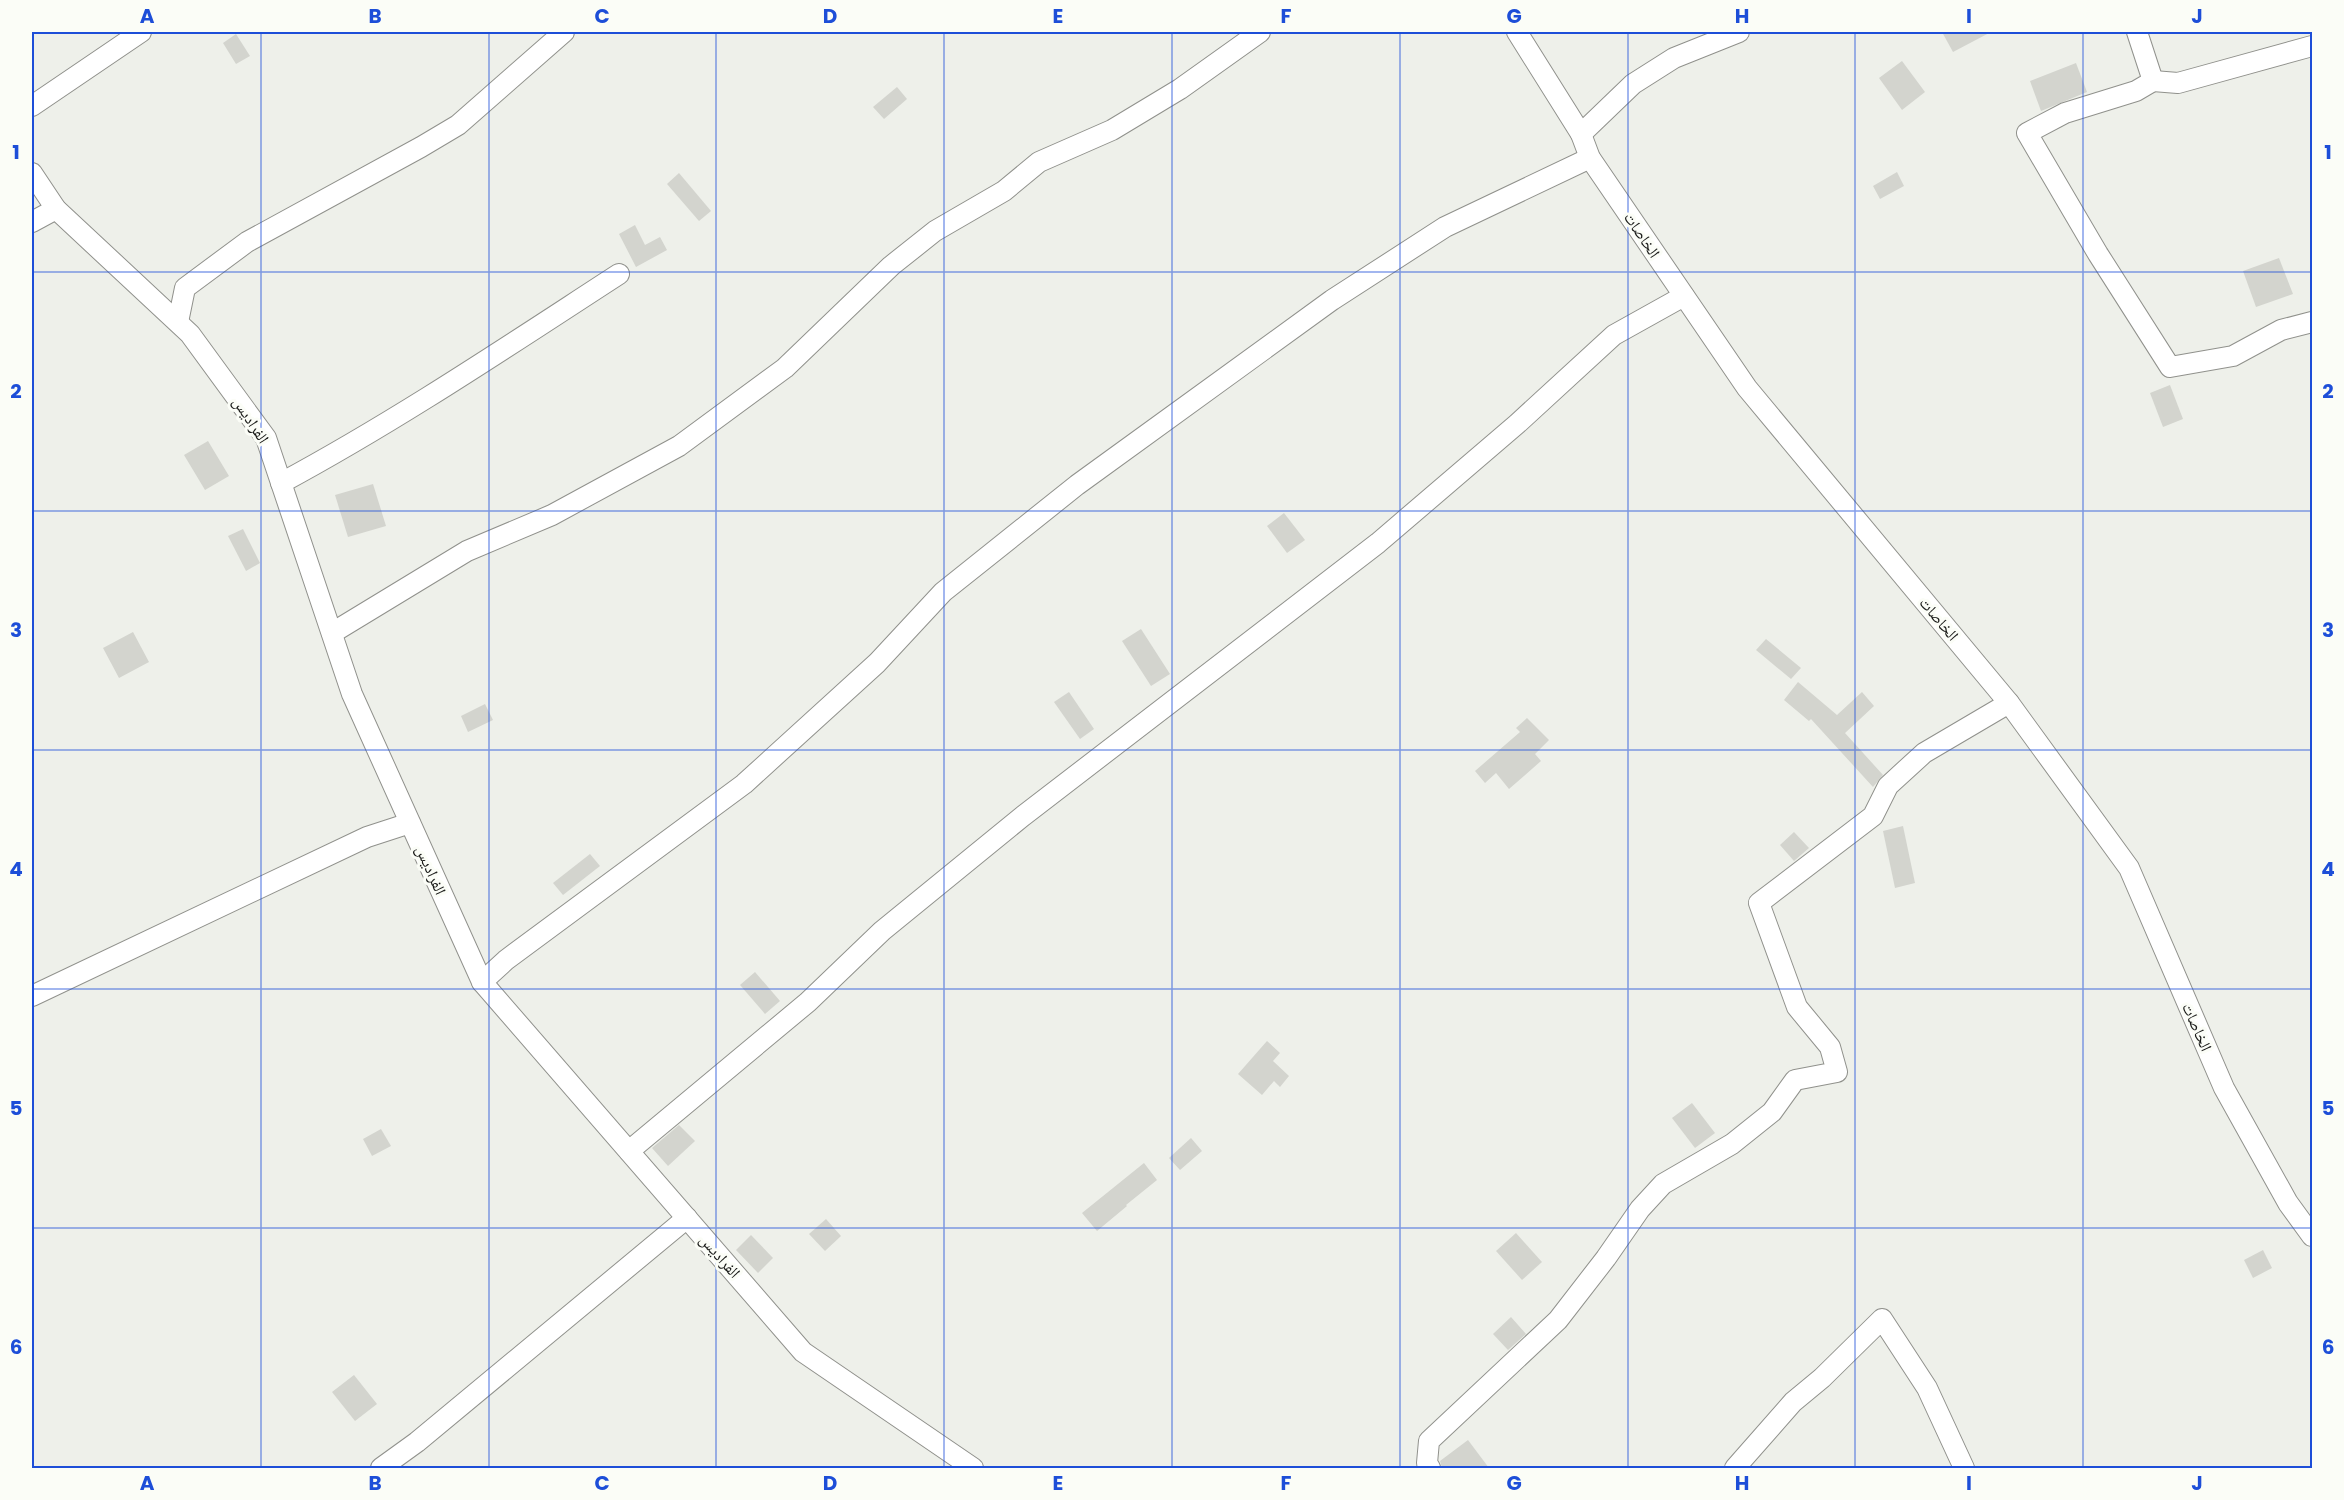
<svg xmlns="http://www.w3.org/2000/svg" width="2344" height="1500" viewBox="0 0 2344 1500" font-family="Poppins,'Noto Naskh Arabic',sans-serif">
	<style>
		.building { fill: #d3d4ce }
		.lines { fill: none; stroke-linecap: round; stroke-linejoin: round }
		.minor-casing { stroke: #90918c; stroke-width: 22 }
		.minor { stroke: #fff; stroke-width: 20 }
		.grid { fill: none; stroke: #1d4ed8; stroke-width: 1.5; stroke-opacity: 0.55 }
		.labels { text-anchor: middle; dominant-baseline: central; stroke-width: 6; stroke-linejoin: round; paint-order: stroke }
		.street-label { font-size: 16px; fill: #181917; stroke: #fbfdf7 }
		.neatline { fill: none; stroke: #1d4ed8; stroke-width: 2 }
		.grid-label { font-size: 20px; text-anchor: middle; font-weight: bold; fill: #1d4ed8 }
	</style>
	<rect width="100%" height="100%" fill="#eef0ea"/>
	<g class="building">
		<polygon points="1942,32 1991,32 1953,52"/>
		<polygon points="236,34 250,56 236,64 223,43"/>
		<polygon points="1902,61 1925,92 1902,110 1879,78"/>
		<polygon points="2076,63 2087,92 2041,111 2030,81"/>
		<polygon points="897,87 907,99 884,119 873,107"/>
		<polygon points="1897,172 1904,186 1880,199 1873,186"/>
		<polygon points="679,173 711,211 699,221 667,184"/>
		<polygon points="635,225 645,245 660,237 667,250 636,267 619,234"/>
		<polygon points="2279,258 2293,294 2256,307 2243,271"/>
		<polygon points="2170,385 2183,419 2163,427 2150,393"/>
		<polygon points="208,441 229,476 205,490 184,455"/>
		<polygon points="373,484 386,526 348,537 335,495"/>
		<polygon points="1284,513 1305,540 1287,553 1267,526"/>
		<polygon points="243,529 260,563 246,571 228,536"/>
		<polygon points="1141,629 1170,674 1151,686 1122,641"/>
		<polygon points="133,632 149,662 119,678 103,648"/>
		<polygon points="1766,639 1801,668 1791,679 1756,650"/>
		<polygon points="1798,682 1837,715 1862,692 1874,706 1845,733 1883,775 1873,787 1811,719 1809,721 1784,700"/>
		<polygon points="1069,692 1094,729 1080,739 1054,702"/>
		<polygon points="485,704 493,720 468,732 461,716"/>
		<polygon points="1527,718 1549,740 1535,754 1541,761 1509,789 1496,773 1485,783 1475,771 1520,732 1516,728"/>
		<polygon points="1903,826 1915,883 1895,888 1883,831"/>
		<polygon points="1794,832 1809,848 1794,861 1780,845"/>
		<polygon points="590,854 600,866 563,895 553,883"/>
		<polygon points="755,972 780,1001 765,1014 740,985"/>
		<polygon points="1267,1041 1280,1053 1273,1061 1289,1076 1280,1087 1274,1081 1262,1095 1238,1074"/>
		<polygon points="1692,1103 1715,1133 1695,1148 1672,1118"/>
		<polygon points="679,1125 695,1141 668,1166 652,1148"/>
		<polygon points="381,1129 391,1146 372,1156 363,1139"/>
		<polygon points="1191,1138 1202,1151 1180,1170 1169,1158"/>
		<polygon points="1144,1163 1157,1180 1126,1205 1127,1206 1097,1231 1082,1213"/>
		<polygon points="826,1219 841,1236 825,1251 809,1234"/>
		<polygon points="1516,1233 1542,1262 1522,1280 1496,1251"/>
		<polygon points="751,1235 773,1258 758,1273 736,1250"/>
		<polygon points="2263,1250 2272,1268 2253,1278 2244,1260"/>
		<polygon points="1511,1317 1526,1334 1508,1350 1493,1334"/>
		<polygon points="354,1375 377,1404 355,1421 332,1392"/>
		<polygon points="1468,1440 1489,1468 1442,1468 1440,1461"/>
	</g>
	<g class="lines">
		<g class="minor-casing">
			<g id="minor">
				<polyline points="1517,32 1581,134 1590,158 1747,388 2009,703 2129,868 2224,1088 2288,1203 2312,1236"/>
				<polyline points="2137,32 2153,81 2136,91 2065,113 2027,133 2098,254 2170,367 2233,356 2281,330 2312,322"/>
				<polyline points="2153,81 2178,83 2312,46"/>
				<polyline points="32,106 141,32"/>
				<polyline points="1581,134 1633,84 1674,58 1739,32"/>
				<polyline points="32,173 56,209 190,334 266,438 352,694 482,982 803,1352 973,1468"/>
				<polyline points="32,222 56,209"/>
				<polyline points="178,322 185,288 247,242 421,147 458,125 564,32"/>
				<path d="M281,483C398,420 508,346 619,274"/>
				<polyline points="332,633 467,551 552,515 679,446 785,368 891,266 935,231 1004,191 1039,162 1112,130 1180,89 1260,32"/>
				<polyline points="482,982 506,960 744,784 877,663 943,592 1077,485 1332,300 1445,227 1590,158"/>
				<polyline points="32,996 367,837 410,823"/>
				<polyline points="629,1151 808,1002 882,931 1023,816 1378,543 1517,424 1614,335 1684,296"/>
				<polyline points="381,1468 417,1442 687,1218"/>
				<polyline points="1430,1468 1427,1463 1429,1441 1558,1320 1606,1258 1640,1209 1663,1184 1732,1144 1772,1112 1795,1080 1837,1072 1830,1047 1797,1007 1759,903 1873,816 1888,786 1924,753 2009,703"/>
				<polyline points="1735,1468 1793,1402 1822,1378 1882,1319 1927,1388 1964,1468"/>
			</g>
		</g>
		<use href="#minor" class="minor"/>
	</g>
	<path class="grid" d="M261,32V1468M489,32V1468M716,32V1468M944,32V1468M1172,32V1468M1400,32V1468M1628,32V1468M1855,32V1468M2083,32V1468M32,272H2312M32,511H2312M32,750H2312M32,989H2312M32,1228H2312"/>
	<g class="labels">
		<g class="street-label">
			<text transform="translate(1642 235) rotate(56)">الخاصات</text>
			<text transform="translate(251 420) rotate(57)">الفراديس</text>
			<text transform="translate(1939 619) rotate(50)">الخاصات</text>
			<text transform="translate(431 870) rotate(66)">الفراديس</text>
			<text transform="translate(2197 1027) rotate(66)">الخاصات</text>
			<text transform="translate(720 1256) rotate(49)">الفراديس</text>
		</g>
	</g>
	<rect width="2344" height="1500" fill="none" stroke="#fbfdf7" stroke-width="66"/>
	<rect x="33" y="33" width="2278" height="1434" class="neatline"/>
	<g class="grid-label">
		<text x="147" y="23">A</text>
		<text x="375" y="23">B</text>
		<text x="602" y="23">C</text>
		<text x="830" y="23">D</text>
		<text x="1058" y="23">E</text>
		<text x="1286" y="23">F</text>
		<text x="1514" y="23">G</text>
		<text x="1742" y="23">H</text>
		<text x="1969" y="23">I</text>
		<text x="2197" y="23">J</text>
		<text x="16" y="159">1</text>
		<text x="2328" y="159">1</text>
		<text x="16" y="398">2</text>
		<text x="2328" y="398">2</text>
		<text x="16" y="637">3</text>
		<text x="2328" y="637">3</text>
		<text x="16" y="876">4</text>
		<text x="2328" y="876">4</text>
		<text x="16" y="1115">5</text>
		<text x="2328" y="1115">5</text>
		<text x="16" y="1354">6</text>
		<text x="2328" y="1354">6</text>
		<text x="147" y="1490">A</text>
		<text x="375" y="1490">B</text>
		<text x="602" y="1490">C</text>
		<text x="830" y="1490">D</text>
		<text x="1058" y="1490">E</text>
		<text x="1286" y="1490">F</text>
		<text x="1514" y="1490">G</text>
		<text x="1742" y="1490">H</text>
		<text x="1969" y="1490">I</text>
		<text x="2197" y="1490">J</text>
	</g>
</svg>
